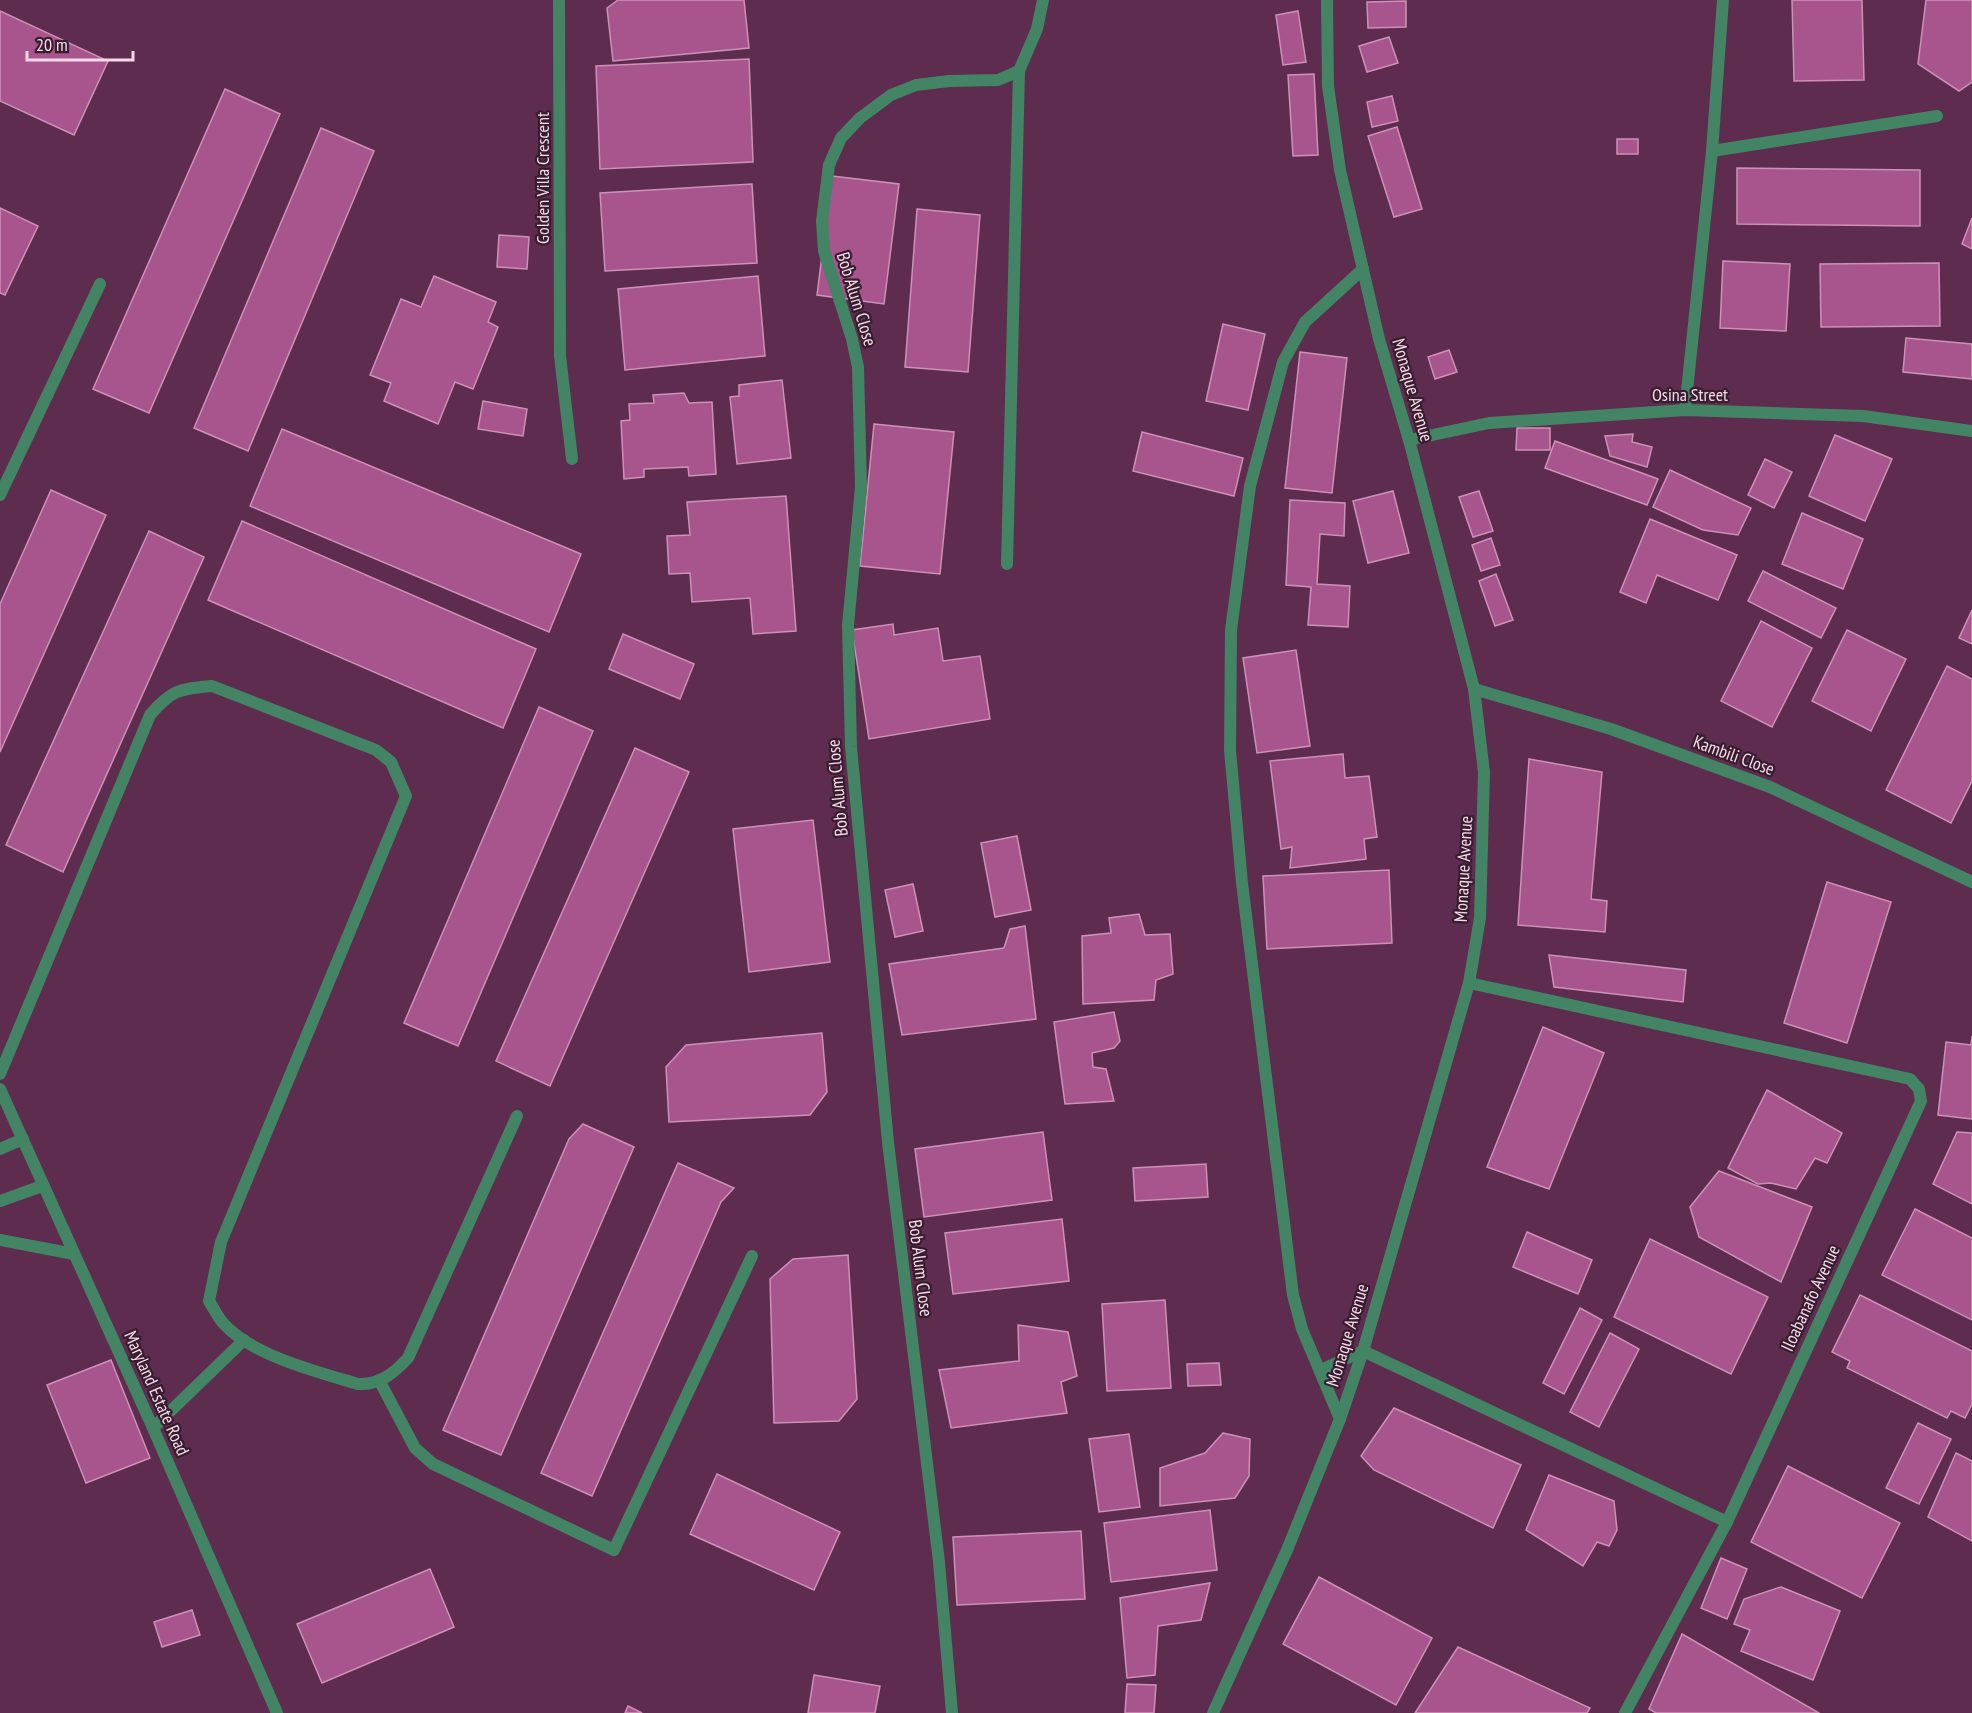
<svg xmlns="http://www.w3.org/2000/svg" width="1972" height="1713" viewBox="0 0 1972 1713" font-family="'PT Sans Narrow',sans-serif">
	<style>
		.building { fill: #a8548d; stroke: #cd91b8; stroke-width: 1.5 }
		.lines { fill: none; stroke-linecap: round; stroke-linejoin: round }
		.lane { stroke: #428464; stroke-width: 12 }
		.street { stroke: #428464; stroke-width: 12 }
		.labels { text-anchor: middle; dominant-baseline: central; stroke-width: 4.5; stroke-linejoin: round; paint-order: stroke }
		.street-label { font-size: 18px; fill: #f9d8ec; stroke: #361e2e }
	</style>
	<rect width="100%" height="100%" fill="#5e2c4e"/>
	<g class="building">
		<polygon points="618,0 744,0 749,48 613,61 607,8"/>
		<polygon points="1792,0 1862,0 1864,80 1794,81"/>
		<polygon points="1926,0 1972,0 1972,82 1959,91 1918,64"/>
		<polygon points="1406,1 1406,27 1368,28 1367,2"/>
		<polygon points="0,11 108,61 74,135 0,101"/>
		<polygon points="1298,11 1306,62 1283,65 1276,15"/>
		<polygon points="1389,37 1398,63 1367,72 1359,46"/>
		<polygon points="749,59 753,162 600,169 596,66"/>
		<polygon points="1314,74 1318,155 1293,156 1288,75"/>
		<polygon points="225,89 280,114 149,413 93,389"/>
		<polygon points="1392,96 1398,121 1372,127 1367,102"/>
		<polygon points="1397,127 1422,209 1394,217 1368,136"/>
		<polygon points="321,128 374,151 248,451 194,428"/>
		<rect x="1617" y="139" width="21" height="15"/>
		<polygon points="1737,168 1920,170 1920,226 1737,224"/>
		<polygon points="832,176 899,184 884,304 817,295"/>
		<polygon points="752,184 757,263 605,271 600,193"/>
		<polygon points="0,208 38,226 5,295 0,293"/>
		<polygon points="917,209 980,215 968,372 905,367"/>
		<polygon points="1972,218 1972,249 1962,244"/>
		<polygon points="499,235 529,237 527,269 497,267"/>
		<polygon points="1723,261 1790,264 1786,331 1720,328"/>
		<polygon points="1939,263 1940,326 1821,327 1820,264"/>
		<polygon points="434,276 496,302 488,322 498,327 473,389 455,382 438,424 384,401 391,383 370,375 401,299 421,307"/>
		<polygon points="758,276 765,356 625,370 618,289"/>
		<polygon points="1223,324 1265,334 1248,410 1206,401"/>
		<polygon points="1906,338 1972,344 1972,379 1903,372"/>
		<polygon points="1449,350 1457,372 1435,379 1428,357"/>
		<polygon points="1300,352 1347,358 1332,493 1285,488"/>
		<polygon points="782,380 791,458 737,464 730,397 739,396 739,385"/>
		<polygon points="684,393 689,403 712,402 716,474 689,476 688,467 644,469 644,477 624,479 621,421 630,420 629,404 654,403 653,395"/>
		<polygon points="483,401 527,409 523,436 478,429"/>
		<polygon points="874,424 954,432 940,574 860,566"/>
		<polygon points="1517,428 1550,428 1550,450 1516,450"/>
		<polygon points="282,429 581,554 549,632 250,506"/>
		<polygon points="1142,432 1243,458 1234,496 1133,471"/>
		<polygon points="1633,434 1632,442 1652,447 1647,467 1610,456 1605,436"/>
		<polygon points="1835,435 1892,459 1865,521 1809,496"/>
		<polygon points="1555,441 1658,479 1647,505 1545,468"/>
		<polygon points="1765,459 1792,472 1774,508 1748,495"/>
		<polygon points="1670,470 1751,508 1738,535 1703,530 1653,507"/>
		<polygon points="51,490 106,515 0,752 0,604"/>
		<polygon points="1393,491 1409,553 1368,563 1353,501"/>
		<polygon points="1479,491 1493,531 1473,537 1459,497"/>
		<polygon points="786,496 796,631 753,634 750,598 692,602 690,573 669,574 667,536 690,535 687,502"/>
		<polygon points="1290,500 1345,503 1344,536 1320,534 1317,584 1350,586 1348,627 1308,625 1311,587 1286,585"/>
		<polygon points="1802,513 1863,539 1843,589 1782,564"/>
		<polygon points="1650,519 1737,555 1718,600 1657,575 1646,603 1620,592"/>
		<polygon points="242,521 536,649 503,728 208,600"/>
		<polygon points="149,531 204,557 63,872 6,845"/>
		<polygon points="1491,538 1500,565 1481,571 1472,545"/>
		<polygon points="1763,571 1836,608 1821,638 1748,601"/>
		<polygon points="1496,574 1513,620 1495,626 1479,581"/>
		<polygon points="1972,610 1972,644 1959,638"/>
		<polygon points="1761,621 1812,648 1772,727 1721,701"/>
		<polygon points="893,624 894,635 938,628 943,661 980,656 990,719 869,739 852,630"/>
		<polygon points="1847,630 1906,659 1871,731 1812,701"/>
		<polygon points="623,634 694,664 680,699 609,669"/>
		<polygon points="1296,650 1310,746 1257,753 1243,658"/>
		<polygon points="1947,666 1972,679 1972,781 1951,823 1886,790"/>
		<polygon points="539,707 593,731 458,1046 404,1023"/>
		<polygon points="635,748 689,772 550,1086 496,1061"/>
		<polygon points="1343,754 1345,778 1369,776 1377,837 1364,839 1366,859 1290,868 1292,847 1281,849 1270,761"/>
		<polygon points="1529,759 1602,772 1591,899 1607,901 1605,932 1518,925"/>
		<polygon points="813,820 830,962 749,972 733,829"/>
		<polygon points="1017,836 1031,910 995,917 981,843"/>
		<polygon points="1389,870 1392,943 1267,949 1263,876"/>
		<polygon points="1827,882 1891,902 1847,1043 1784,1023"/>
		<polygon points="913,884 923,931 895,937 885,890"/>
		<polygon points="1139,914 1145,935 1170,934 1173,974 1156,980 1154,1000 1083,1004 1082,936 1111,933 1109,918"/>
		<polygon points="1025,926 1036,1019 902,1035 889,964 1004,948 1010,929"/>
		<polygon points="1549,955 1686,970 1683,1002 1554,987"/>
		<polygon points="1114,1012 1120,1041 1114,1048 1092,1053 1093,1067 1106,1069 1114,1101 1065,1104 1054,1022"/>
		<polygon points="1543,1027 1604,1053 1549,1189 1487,1167"/>
		<polygon points="822,1033 827,1092 810,1115 669,1122 666,1067 686,1045"/>
		<polygon points="1972,1036 1972,1119 1938,1115 1946,1042 1971,1045"/>
		<polygon points="1767,1090 1842,1133 1827,1163 1815,1158 1796,1189 1771,1183 1758,1184 1728,1168"/>
		<polygon points="583,1124 634,1147 501,1455 443,1430 569,1139"/>
		<polygon points="1043,1132 1052,1200 924,1217 915,1149"/>
		<polygon points="1957,1132 1972,1133 1972,1204 1933,1184"/>
		<polygon points="678,1163 734,1188 721,1202 592,1496 541,1473"/>
		<polygon points="1206,1164 1208,1197 1135,1201 1133,1168"/>
		<polygon points="1719,1171 1812,1207 1781,1282 1699,1237 1690,1207"/>
		<polygon points="1915,1209 1972,1238 1972,1320 1882,1275"/>
		<polygon points="1062,1219 1069,1281 953,1294 945,1233"/>
		<polygon points="1527,1232 1592,1260 1578,1294 1513,1267"/>
		<polygon points="1650,1239 1768,1297 1731,1374 1614,1317"/>
		<polygon points="848,1255 857,1399 839,1421 774,1423 770,1279 793,1259"/>
		<polygon points="1860,1295 1972,1351 1972,1404 1965,1418 1951,1411 1947,1418 1847,1368 1850,1361 1832,1352"/>
		<polygon points="1165,1300 1171,1388 1107,1391 1102,1304"/>
		<polygon points="1580,1308 1602,1320 1564,1394 1543,1383"/>
		<polygon points="1018,1325 1068,1332 1077,1376 1061,1382 1067,1413 951,1428 939,1370 1019,1361"/>
		<polygon points="1610,1333 1639,1349 1599,1427 1570,1412"/>
		<polygon points="111,1360 150,1458 86,1483 47,1385"/>
		<polygon points="1219,1363 1221,1385 1188,1386 1187,1364"/>
		<polygon points="1394,1408 1521,1465 1493,1528 1374,1470 1361,1456"/>
		<polygon points="1918,1423 1951,1439 1919,1504 1886,1488"/>
		<polygon points="1223,1433 1250,1439 1249,1476 1235,1498 1160,1506 1160,1468 1205,1453"/>
		<polygon points="1129,1434 1140,1507 1099,1512 1089,1439"/>
		<polygon points="1956,1453 1972,1461 1972,1541 1928,1517"/>
		<polygon points="1788,1466 1900,1523 1862,1598 1751,1542"/>
		<polygon points="717,1474 840,1532 814,1590 690,1534"/>
		<polygon points="1549,1475 1614,1501 1617,1530 1609,1546 1597,1542 1583,1566 1526,1530"/>
		<polygon points="1210,1510 1217,1570 1111,1582 1104,1523"/>
		<polygon points="1081,1531 1085,1599 957,1605 953,1537"/>
		<polygon points="1721,1558 1747,1569 1727,1619 1701,1608"/>
		<polygon points="430,1569 454,1627 322,1683 297,1624"/>
		<polygon points="1319,1577 1432,1638 1396,1705 1283,1644"/>
		<polygon points="1210,1583 1201,1620 1158,1626 1155,1675 1127,1678 1120,1598"/>
		<polygon points="1781,1587 1840,1611 1813,1680 1741,1651 1750,1630 1734,1624 1744,1599"/>
		<polygon points="192,1610 200,1635 162,1647 154,1622"/>
		<polygon points="1682,1634 1819,1713 1656,1713 1649,1709"/>
		<polygon points="1458,1647 1590,1708 1587,1713 1415,1713"/>
		<polygon points="814,1675 880,1686 875,1713 808,1713"/>
		<polygon points="1127,1684 1156,1685 1154,1713 1125,1713"/>
		<polygon points="628,1706 642,1713 625,1713"/>
	</g>
	<g class="lines">
		<g class="lane">
			<polyline points="0,495 100,284"/>
			<path d="M0,1074L150,715C172,689 180,689 212,686L376,750L391,762L406,796L221,1242L209,1301C214,1309 218,1318 224,1324C253,1356 318,1372 358,1384C380,1385 394,1373 408,1358L517,1116"/>
			<polyline points="0,1089 153,1428 277,1713"/>
			<polyline points="0,1149 23,1139"/>
			<polyline points="0,1201 42,1186"/>
			<polyline points="0,1240 74,1254"/>
			<polyline points="379,1380 415,1448 433,1464 614,1550 752,1256"/>
			<polyline points="153,1428 244,1340"/>
		</g>
		<g class="street">
			<polyline points="559,0 560,356 572,459"/>
			<polyline points="1712,151 1937,116"/>
			<polyline points="1685,410 1712,151 1723,0"/>
			<polyline points="1409,440 1489,423 1685,410 1863,416 1972,431"/>
			<polyline points="1007,564 1019,71"/>
			<polyline points="1474,689 1611,729 1770,787 1972,882"/>
			<polyline points="1469,983 1910,1079 1919,1089 1921,1101 1727,1522 1625,1713"/>
			<polyline points="1321,1370 1363,1351 1727,1522"/>
			<polyline points="1340,1419 1302,1329 1293,1295 1242,883 1230,750 1231,630 1250,486 1283,362 1305,322 1363,269"/>
			<polyline points="952,1713 939,1562 888,1142 851,747 848,625 861,487 858,367 852,339 824,251 822,221 829,165 841,138 860,118 891,95 916,85 949,81 998,80 1019,71 1037,29 1043,0"/>
			<polyline points="1213,1713 1287,1550 1340,1419 1363,1351 1469,983 1480,918 1484,772 1474,689 1409,440 1379,339 1340,170 1328,86 1327,0"/>
		</g>
	</g>
	<g class="labels">
		<g class="street-label">
			<text transform="translate(542 178) rotate(-90)">Golden Villa Crescent</text>
			<text transform="translate(857 299) rotate(73)">Bob Alum Close</text>
			<text transform="translate(1413 390) rotate(74)">Monaque Avenue</text>
			<text x="1690" y="394">Osina Street</text>
			<text transform="translate(1734 755) rotate(20)">Kambili Close</text>
			<text transform="translate(837 788) rotate(-95)">Bob Alum Close</text>
			<text transform="translate(1463 869) rotate(-87)">Monaque Avenue</text>
			<text transform="translate(921 1268) rotate(83)">Bob Alum Close</text>
			<text transform="translate(1810 1298) rotate(-65)">Iloabanafo Avenue</text>
			<text transform="translate(1347 1335) rotate(-73)">Monaque Avenue</text>
			<text transform="translate(157 1393) rotate(66)">Maryland Estate Road</text>
		</g>
	</g>
	<path d="M27 51v9h106v-9" fill="none" stroke="#f9d8ec" stroke-width="3"/>
	<text x="36" y="51" font-size="18" fill="#f9d8ec" stroke="#361e2e" stroke-width="4.5" paint-order="stroke">20 m</text>
</svg>
